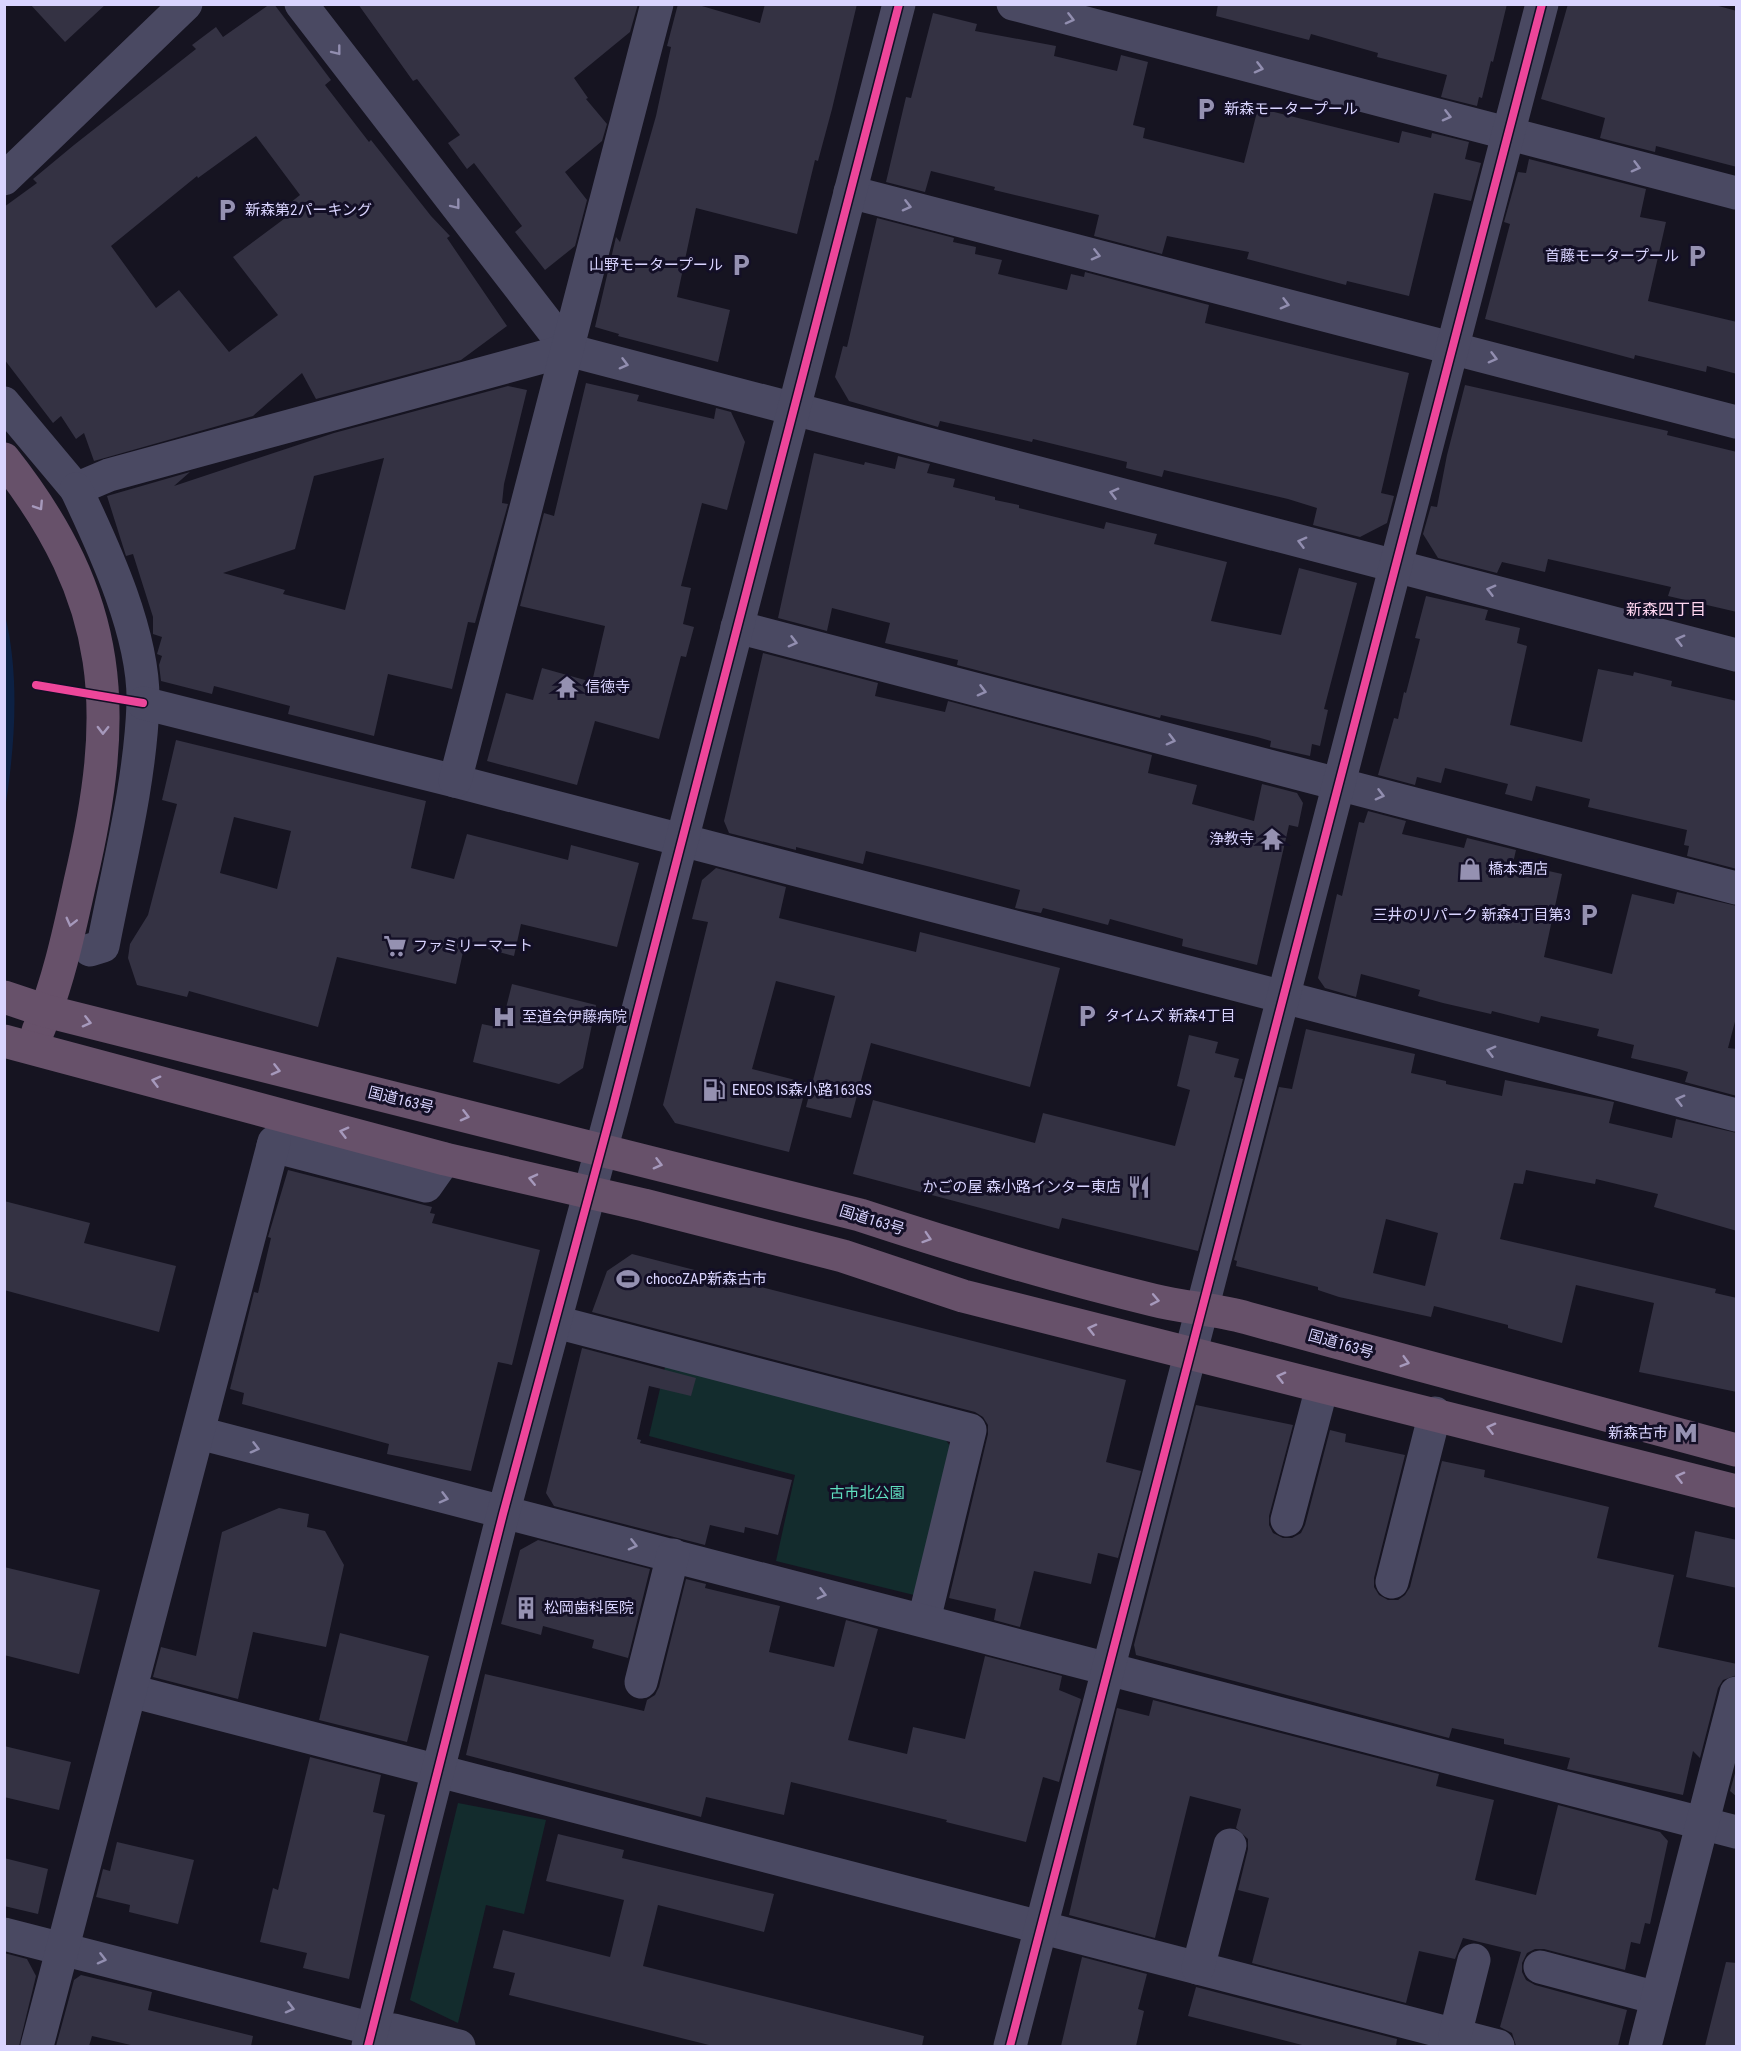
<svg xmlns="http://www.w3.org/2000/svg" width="1741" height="2051" viewBox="0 0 1741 2051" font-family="'Roboto Condensed','Noto Sans JP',sans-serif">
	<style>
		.green { fill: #132c2d }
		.water { fill: #0d2144 }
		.building { fill: #343243; fill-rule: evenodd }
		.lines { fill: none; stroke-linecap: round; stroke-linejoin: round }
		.minor { stroke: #4a4962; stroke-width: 33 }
		.highway { stroke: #67516a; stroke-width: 33 }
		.cycleway-casing { stroke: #130f26; stroke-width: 11 }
		.cycleway { stroke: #ed469a; stroke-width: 8 }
		.oneway { stroke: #928eb0 }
		.oneway2 { stroke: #a699bc }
		.labels { text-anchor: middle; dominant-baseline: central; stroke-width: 6; stroke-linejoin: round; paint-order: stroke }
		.poi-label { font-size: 15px; fill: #d9d4ff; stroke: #130f26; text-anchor: start }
		.street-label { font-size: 15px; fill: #d9d4ff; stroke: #130f26 }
		.park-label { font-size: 15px; fill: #5fe0c0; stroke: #130f26 }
		.neighbourhood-label { font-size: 16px; fill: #ffd6f0; stroke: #130f26 }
	</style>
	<rect width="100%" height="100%" fill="#161421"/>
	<g class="green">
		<polygon points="666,1363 941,1433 954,1452 918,1596 776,1561 795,1475 649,1436"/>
		<polygon points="458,1803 546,1820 524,1914 486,1905 458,2023 410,2000"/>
	</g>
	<path class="water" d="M5,615C20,677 15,746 5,809Z"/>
	<g class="building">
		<polygon points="30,4 106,4 65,42"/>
		<path d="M270,4H274L331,80L325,85L369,142L371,140L431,216L450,236L447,238L507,326L461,360L316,399L302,373L253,416L94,461L84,433L76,439L61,416L53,423L4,359V207L37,183L33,179L74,145L196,49L192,45L216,27L223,37ZM256,136L300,195L290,203L296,210L233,257L278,315L229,352L179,290L156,308L111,246L197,176L198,178Z"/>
		<polygon points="358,4 638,4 630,32 574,78 588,98 586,99 607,124 602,141 565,172 587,200 575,246 545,270 515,232 522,226 474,163 467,169 448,143 460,135 417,79 413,81"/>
		<polygon points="678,4 695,4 760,23 765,4 857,4 832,109 818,161 815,160 797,234 696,208 677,297 730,310 718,362 618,336 619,334 595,327 616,237 620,242 656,116 671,47 667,46"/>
		<polygon points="1218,4 1507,4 1493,62 1491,61 1482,98 1479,97 1477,106 1441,97 1447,75 1377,57 1378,53 1311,34 1309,40 1216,16"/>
		<polygon points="1568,4 1711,4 1737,11 1737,167 1656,146 1655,152 1600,138 1605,118 1541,99"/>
		<polygon points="933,13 977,24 975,31 1056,46 1054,56 1117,71 1121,55 1148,62 1133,125 1145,128 1143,138 1244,163 1258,108 1399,143 1402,131 1431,138 1432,133 1469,142 1465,159 1481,163 1471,201 1434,193 1409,296 1347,281 1346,285 1247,259 1249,252 1167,236 1162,254 1094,236 1099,215 994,190 995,187 931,171 925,192 886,182 906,97 911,98"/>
		<polygon points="1529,159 1646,189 1640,217 1666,222 1648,301 1737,322 1737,374 1707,366 1706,372 1635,355 1634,359 1485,319 1510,224 1504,222 1518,172 1526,173"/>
		<polygon points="877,218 954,238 953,242 976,247 975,254 1002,260 998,274 1067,290 1071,274 1084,277 1085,272 1209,305 1205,323 1409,373 1381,493 1394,496 1387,523 1360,537 1313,525 1317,508 1288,499 1164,470 1162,477 1126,468 1127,462 1033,439 1032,442 940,421 938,427 849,401 835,377 843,346 847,347"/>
		<polygon points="586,383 639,395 637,401 714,419 716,408 731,412 745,442 727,510 702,503 681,586 691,588 683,624 694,627 686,657 681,656 659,739 595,721 577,785 487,761 506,693 533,700 542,668 592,682 605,626 520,606 544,513 554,516"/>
		<polygon points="1465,385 1668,431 1667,435 1737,452 1737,612 1668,596 1671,587 1548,559 1545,572 1502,562 1497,573 1438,558 1423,534 1431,506 1437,507 1447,455"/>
		<path d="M508,386L527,390L504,484L502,503L508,504L475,623L468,622L452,689L388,674L374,736L288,714L290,706L214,686L212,694L161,681L159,665L162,656L157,654L162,637L153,634V617L133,554L126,556L107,496L190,472L174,486L334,433ZM384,458L345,610L283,594L285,590L223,573L295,549L314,476Z"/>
		<polygon points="814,453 864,465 865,462 895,469 898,456 930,464 927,473 955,479 953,487 995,497 995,500 1019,505 1019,508 1104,529 1106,522 1157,534 1154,544 1227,562 1211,621 1281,635 1299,568 1357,583 1324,709 1328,710 1320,746 1312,744 1310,756 1270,747 1271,741 1257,737 1161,715 1160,718 957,665 958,660 885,643 890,623 832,608 827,631 778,618"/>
		<polygon points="1426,596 1488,610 1485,620 1520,628 1517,643 1527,646 1510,725 1582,742 1598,669 1633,676 1634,672 1672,681 1671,686 1737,701 1737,869 1687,856 1689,846 1684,845 1687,830 1588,807 1590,799 1536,786 1532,801 1505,794 1508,784 1445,768 1441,783 1417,777 1415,785 1378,775 1394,718 1398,719 1404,692 1406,693 1420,639 1415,638"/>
		<polygon points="763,653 878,683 875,696 945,712 948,701 1152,755 1148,773 1197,785 1192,804 1254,821 1262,784 1297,793 1303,803 1298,827 1289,825 1257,965 1182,946 1183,939 1110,919 1108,925 1043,908 1041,913 1015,908 1020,890 931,867 866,851 863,864 796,847 796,850 729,833 724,821"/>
		<path d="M176,740L426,801L411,868L454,879L467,834L568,860L571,845L639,863L617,947L521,924L514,956L465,943L456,984L337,957L318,1027L189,991L187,997L137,985L128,958L130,944L148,915L177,804L162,800ZM234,817L291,831L277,889L220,873Z"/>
		<polygon points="1368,811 1406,821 1402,834 1464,848 1467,838 1516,850 1513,863 1562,874 1544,957 1612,974 1632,894 1674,904 1677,892 1737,906 1737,1014 1728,1048 1737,1049 1737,1096 1685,1082 1688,1072 1679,1069 1631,1058 1634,1045 1597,1036 1599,1029 1541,1016 1539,1023 1492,1011 1491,1014 1443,1003 1418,996 1420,990 1361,974 1356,997 1325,988 1318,978 1337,894 1342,896 1359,822 1364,823"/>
		<polygon points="716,868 786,887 779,918 916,952 920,932 1060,968 1030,1087 871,1043 851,1118 806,1107 835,996 776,981 752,1069 807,1083 789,1152 675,1123 663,1105 708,922 692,919 702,880"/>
		<polygon points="512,984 596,1005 583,1068 559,1084 473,1062 482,1024 501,1028"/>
		<path d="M1306,1029L1415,1054L1411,1073L1446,1081V1084L1502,1096L1505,1080L1614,1102L1609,1123L1672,1138L1676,1119L1737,1133V1231L1654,1207L1658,1194L1596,1179L1595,1184L1526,1170L1523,1184L1514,1183L1500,1239L1716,1289L1715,1293L1737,1298V1392L1639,1372L1654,1303L1576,1285L1562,1343L1508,1328V1325L1434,1306L1431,1317L1339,1297L1318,1290V1287L1236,1266L1237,1261L1234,1260L1279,1087L1292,1089ZM1386,1219L1438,1233L1425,1286L1373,1273Z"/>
		<polygon points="1189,1035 1218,1042 1215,1053 1239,1059 1234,1077 1243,1079 1198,1251 1062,1218 1059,1229 853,1174 873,1100 1035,1143 1043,1113 1175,1146 1190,1090 1177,1086"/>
		<polygon points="288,1170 432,1207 430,1213 435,1214 432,1223 540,1250 512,1365 498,1362 471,1471 387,1454 389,1444 242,1404 244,1393 230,1389 254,1292 258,1293 271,1238 268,1237"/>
		<polygon points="4,1201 90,1223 84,1243 176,1266 159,1332 4,1290"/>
		<polygon points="632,1254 1126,1380 1106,1462 1141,1471 1118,1558 1098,1553 1091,1584 1034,1571 1020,1627 994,1620 996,1609 949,1598 988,1434 988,1425 983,1417 975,1412 592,1312 607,1271"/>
		<polygon points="582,1348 696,1378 691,1396 649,1386 637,1439 641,1440 640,1443 792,1480 778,1535 745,1527 744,1533 710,1525 705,1545 554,1506 546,1493"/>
		<polygon points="1196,1405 1293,1425 1269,1516 1269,1525 1273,1533 1283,1538 1292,1538 1301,1533 1305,1525 1330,1430 1346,1434 1345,1442 1405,1455 1374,1578 1374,1587 1379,1595 1388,1600 1398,1600 1405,1595 1410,1587 1442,1461 1485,1470 1484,1477 1609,1507 1597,1558 1674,1575 1658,1647 1737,1664 1737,1675 1723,1680 1718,1688 1700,1758 1693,1751 1683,1795 1567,1769 1570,1758 1504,1744 1504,1739 1452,1728 1449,1738 1136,1655 1134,1645"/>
		<polygon points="279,1508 309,1514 307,1527 325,1531 344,1565 326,1647 253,1632 238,1699 153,1677 161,1647 196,1656 222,1532"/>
		<polygon points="1695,1531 1737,1540 1737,1588 1686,1577"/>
		<polygon points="538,1540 650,1569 628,1658 592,1648 594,1640 543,1626 541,1635 501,1624 520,1550"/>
		<polygon points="4,1567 100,1590 79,1674 4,1655"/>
		<polygon points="686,1579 706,1584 705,1588 780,1606 769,1652 834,1667 846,1620 878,1629 848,1740 907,1754 913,1727 965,1739 985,1656 1062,1676 1059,1690 1081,1699 1059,1782 1043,1777 1026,1842 946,1822 947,1820 791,1782 784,1815 706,1797 701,1817 466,1755 485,1674 644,1711 647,1700 655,1695 659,1687"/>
		<polygon points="340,1633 429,1656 407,1742 319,1720"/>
		<polygon points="1153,1700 1439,1774 1436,1786 1494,1800 1475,1880 1536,1895 1558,1805 1660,1832 1668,1841 1650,1924 1645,1923 1640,1944 1631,1942 1625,1970 1544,1949 1535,1949 1527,1953 1522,1963 1522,1972 1526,1980 1535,1985 1627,2010 1618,2046 1516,2046 1512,2033 1500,2027 1521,1952 1463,1938 1455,1959 1419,1951 1406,2003 1252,1963 1269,1898 1238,1890 1248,1849 1248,1839 1236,1828 1241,1809 1190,1796 1155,1938 1069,1915 1117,1708 1149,1716"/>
		<polygon points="4,1746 71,1762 59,1810 4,1797"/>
		<polygon points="310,1757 381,1775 373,1812 385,1815 349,1979 303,1968 307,1953 260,1942 273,1888 278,1890"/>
		<polygon points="1737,1766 1737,1797 1730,1791"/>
		<polygon points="558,1834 624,1850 622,1858 774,1894 764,1932 658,1905 643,1966 924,2036 922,2046 713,2046 509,1995 515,1973 493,1968 503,1930 610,1957 624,1900 546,1881"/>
		<polygon points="117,1842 194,1860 178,1924 129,1912 130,1905 96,1897 103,1869 110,1871"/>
		<polygon points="4,1858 48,1869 38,1914 4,1906"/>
		<polygon points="4,1953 27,1959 36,1976 19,2046 4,2046"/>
		<polygon points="1082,1957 1147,1974 1138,2009 1144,2011 1136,2046 1061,2046"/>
		<polygon points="1726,1962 1737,1963 1737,2046 1705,2046"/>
		<polygon points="81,1975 152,1992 148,2010 253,2036 251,2046 135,2046 92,2036 89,2046 56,2046 74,1980"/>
		<polygon points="1196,1987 1397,2039 1396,2046 1306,2046 1188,2016"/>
	</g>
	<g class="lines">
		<g class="minor">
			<polyline points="301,4 568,350"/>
			<polyline points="1013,4 1736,193"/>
			<polyline points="4,179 186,4"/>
			<polyline points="850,192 1736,422"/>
			<polyline points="4,403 76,489 109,475 568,350 1736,655"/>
			<path d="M76,489C105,550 145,636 143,704C140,785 118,867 103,946L90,950"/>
			<polyline points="737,627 1736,888"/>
			<polyline points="143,703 455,781 1736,1115"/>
			<polyline points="455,781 657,4"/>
			<polyline points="273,1146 426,1186 445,1159"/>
			<polyline points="556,1322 970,1430 924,1620"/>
			<polyline points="199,1433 1736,1832"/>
			<polyline points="1287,1520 1322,1387"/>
			<polyline points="1392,1582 1435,1413"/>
			<polyline points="641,1682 673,1555"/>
			<polyline points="131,1691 1498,2046"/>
			<polyline points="4,1934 373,2029 394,2030 459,2046"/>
			<polyline points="1540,1967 1657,1998"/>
			<polyline points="1198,1968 1230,1845"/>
			<polyline points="1455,2035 1474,1960"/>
			<polyline points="37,2046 274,1142"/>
			<polyline points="368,2046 503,1514 613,1106 899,4"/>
			<polyline points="1010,2046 1542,4"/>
			<polyline points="1645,2046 1736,1693"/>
		</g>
		<g class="highway">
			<path d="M4,459C116,601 120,712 80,882C69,932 58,984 38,1031"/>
			<path d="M4,997L46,1011L860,1215C957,1247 1054,1276 1153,1300C1184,1308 1216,1309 1247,1318C1410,1362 1573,1407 1736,1450"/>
			<polyline points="4,1041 445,1159 644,1205 843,1256 963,1296 1736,1491"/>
		</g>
		<g class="cycleway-casing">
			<g id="cycleway">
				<polyline points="36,685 143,703"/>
				<polyline points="368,2046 503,1514 613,1106 899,4"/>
				<polyline points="1010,2046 1542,4"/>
			</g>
		</g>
		<use href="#cycleway" class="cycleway"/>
	</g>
	<defs><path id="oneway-chevron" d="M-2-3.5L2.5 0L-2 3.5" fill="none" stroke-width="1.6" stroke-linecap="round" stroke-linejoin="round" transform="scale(1.5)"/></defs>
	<g class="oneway">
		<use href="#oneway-chevron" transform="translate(1070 19) rotate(14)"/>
		<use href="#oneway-chevron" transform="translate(337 51) rotate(52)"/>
		<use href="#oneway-chevron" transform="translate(1259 68) rotate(14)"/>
		<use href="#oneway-chevron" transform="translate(1447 116) rotate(14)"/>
		<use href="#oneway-chevron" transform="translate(1636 167) rotate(15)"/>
		<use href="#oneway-chevron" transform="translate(456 205) rotate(52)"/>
		<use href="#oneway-chevron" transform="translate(907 206) rotate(14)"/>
		<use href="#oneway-chevron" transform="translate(1096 255) rotate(14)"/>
		<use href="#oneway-chevron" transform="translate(1285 304) rotate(15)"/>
		<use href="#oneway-chevron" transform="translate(1493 358) rotate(15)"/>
		<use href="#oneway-chevron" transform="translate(624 364) rotate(15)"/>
		<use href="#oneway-chevron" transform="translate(1114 493) rotate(-165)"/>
		<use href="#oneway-chevron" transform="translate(1302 542) rotate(-165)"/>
		<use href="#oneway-chevron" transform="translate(1491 590) rotate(-165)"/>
		<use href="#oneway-chevron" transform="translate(1680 640) rotate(-165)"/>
		<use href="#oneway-chevron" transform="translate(793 642) rotate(15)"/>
		<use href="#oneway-chevron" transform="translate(982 691) rotate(15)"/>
		<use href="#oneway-chevron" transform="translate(1171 740) rotate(15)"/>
		<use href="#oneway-chevron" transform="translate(1380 795) rotate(15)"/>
		<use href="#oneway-chevron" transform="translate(1491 1051) rotate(-165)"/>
		<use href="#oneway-chevron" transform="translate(1680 1100) rotate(-165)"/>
		<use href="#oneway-chevron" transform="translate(255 1448) rotate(15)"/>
		<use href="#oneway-chevron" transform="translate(444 1498) rotate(15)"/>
		<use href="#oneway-chevron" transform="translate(633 1545) rotate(14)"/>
		<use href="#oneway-chevron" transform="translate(822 1594) rotate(15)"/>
		<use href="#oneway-chevron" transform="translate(102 1959) rotate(14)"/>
		<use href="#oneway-chevron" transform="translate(290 2008) rotate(14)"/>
	</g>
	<g class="oneway2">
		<use href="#oneway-chevron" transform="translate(39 506) rotate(57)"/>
		<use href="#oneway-chevron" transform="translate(103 730) rotate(91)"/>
		<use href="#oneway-chevron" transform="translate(71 922) rotate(104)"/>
		<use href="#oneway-chevron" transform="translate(87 1022) rotate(14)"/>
		<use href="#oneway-chevron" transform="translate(276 1070) rotate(14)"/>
		<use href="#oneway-chevron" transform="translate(156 1081) rotate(-165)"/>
		<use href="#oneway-chevron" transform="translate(465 1116) rotate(14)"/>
		<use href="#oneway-chevron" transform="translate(344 1132) rotate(-165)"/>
		<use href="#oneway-chevron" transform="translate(658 1164) rotate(15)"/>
		<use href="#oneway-chevron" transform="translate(533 1179) rotate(-167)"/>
		<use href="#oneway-chevron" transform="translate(927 1238) rotate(18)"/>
		<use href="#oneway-chevron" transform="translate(1155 1300) rotate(11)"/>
		<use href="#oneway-chevron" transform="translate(1092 1329) rotate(-166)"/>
		<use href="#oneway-chevron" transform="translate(1405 1362) rotate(16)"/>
		<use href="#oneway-chevron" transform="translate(1281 1377) rotate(-166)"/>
		<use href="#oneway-chevron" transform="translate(1491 1428) rotate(-166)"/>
		<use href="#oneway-chevron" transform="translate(1680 1477) rotate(-166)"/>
	</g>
	<defs>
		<g id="parking-bare" transform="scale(1.8)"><path d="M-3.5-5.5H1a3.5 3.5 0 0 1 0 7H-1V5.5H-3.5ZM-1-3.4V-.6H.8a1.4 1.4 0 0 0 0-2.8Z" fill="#9591b1" stroke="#130f26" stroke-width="2.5" paint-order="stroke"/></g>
		<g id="temple-bare" transform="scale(1.8)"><path d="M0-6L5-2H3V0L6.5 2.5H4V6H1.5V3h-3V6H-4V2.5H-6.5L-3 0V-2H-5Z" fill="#9591b1" stroke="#130f26" stroke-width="2.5" paint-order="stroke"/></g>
		<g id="shop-bare" transform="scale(1.8)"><path d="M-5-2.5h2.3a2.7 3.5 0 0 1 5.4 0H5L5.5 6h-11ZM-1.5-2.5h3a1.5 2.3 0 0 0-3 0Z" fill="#9591b1" stroke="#130f26" stroke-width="2.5" paint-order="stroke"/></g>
		<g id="supermarket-bare" transform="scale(1.8)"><path d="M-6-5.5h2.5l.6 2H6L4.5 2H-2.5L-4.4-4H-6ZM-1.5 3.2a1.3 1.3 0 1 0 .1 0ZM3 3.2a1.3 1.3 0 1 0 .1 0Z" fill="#9591b1" stroke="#130f26" stroke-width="2.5" paint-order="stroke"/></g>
		<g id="hospital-bare" transform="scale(1.8)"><path d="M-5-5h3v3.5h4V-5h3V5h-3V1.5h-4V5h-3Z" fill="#9591b1" stroke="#130f26" stroke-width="2.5" paint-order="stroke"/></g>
		<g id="fuel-bare" transform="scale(1.8)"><path d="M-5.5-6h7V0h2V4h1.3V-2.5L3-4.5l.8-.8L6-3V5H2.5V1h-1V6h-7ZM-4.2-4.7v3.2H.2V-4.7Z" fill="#9591b1" stroke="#130f26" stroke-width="2.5" paint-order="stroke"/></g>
		<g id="restaurant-bare" transform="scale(1.8)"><path d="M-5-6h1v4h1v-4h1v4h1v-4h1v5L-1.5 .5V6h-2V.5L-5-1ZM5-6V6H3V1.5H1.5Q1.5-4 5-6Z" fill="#9591b1" stroke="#130f26" stroke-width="2.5" paint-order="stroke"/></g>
		<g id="stadium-bare" transform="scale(1.8)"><path d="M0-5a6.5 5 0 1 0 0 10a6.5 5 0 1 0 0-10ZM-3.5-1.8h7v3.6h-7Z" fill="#9591b1" stroke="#130f26" stroke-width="2.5" paint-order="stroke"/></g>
		<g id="metro-bare" transform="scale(1.8)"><path d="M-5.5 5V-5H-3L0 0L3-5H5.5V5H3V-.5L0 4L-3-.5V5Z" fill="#9591b1" stroke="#130f26" stroke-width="2.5" paint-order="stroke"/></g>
		<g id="building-bare" transform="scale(1.8)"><path d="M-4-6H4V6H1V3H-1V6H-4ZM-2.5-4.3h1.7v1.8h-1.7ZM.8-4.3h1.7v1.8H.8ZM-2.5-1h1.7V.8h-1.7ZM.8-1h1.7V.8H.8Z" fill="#9591b1" stroke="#130f26" stroke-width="2.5" paint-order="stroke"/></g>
	</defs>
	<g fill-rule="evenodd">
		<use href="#parking-bare" x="1206" y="109"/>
		<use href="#parking-bare" x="227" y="210"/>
		<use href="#parking-bare" x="1697" y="256"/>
		<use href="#parking-bare" x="741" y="265"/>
		<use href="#temple-bare" x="567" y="687"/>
		<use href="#temple-bare" x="1272" y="839"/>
		<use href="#shop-bare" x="1470" y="869"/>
		<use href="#parking-bare" x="1589" y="915"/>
		<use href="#supermarket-bare" x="395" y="946"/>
		<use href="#parking-bare" x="1087" y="1016"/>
		<use href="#hospital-bare" x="504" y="1017"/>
		<use href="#fuel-bare" x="714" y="1090"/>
		<use href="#restaurant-bare" x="1139" y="1187"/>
		<use href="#stadium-bare" x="628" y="1279"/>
		<use href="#metro-bare" x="1686" y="1433"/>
		<use href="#building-bare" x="526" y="1608"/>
	</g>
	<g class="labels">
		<g class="poi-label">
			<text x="1224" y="109">新森モータープール</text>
			<text x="245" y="210">新森第2パーキング</text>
			<text x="1679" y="256" text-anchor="end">首藤モータープール</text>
			<text x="723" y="265" text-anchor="end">山野モータープール</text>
			<text x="585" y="687">信徳寺</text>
			<text x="1254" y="839" text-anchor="end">浄教寺</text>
			<text x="1488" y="869">橋本酒店</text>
			<text x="1571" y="915" text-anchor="end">三井のリパーク 新森4丁目第3</text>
			<text x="413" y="946">ファミリーマート</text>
			<text x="1105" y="1016">タイムズ 新森4丁目</text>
			<text x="522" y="1017">至道会伊藤病院</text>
			<text x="732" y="1090">ENEOS IS森小路163GS</text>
			<text x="1121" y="1187" text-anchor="end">かごの屋 森小路インター東店</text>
			<text x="646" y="1279">chocoZAP新森古市</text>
			<text x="1668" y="1433" text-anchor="end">新森古市</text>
			<text x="544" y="1608">松岡歯科医院</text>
		</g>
		<g class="street-label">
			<text transform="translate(401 1100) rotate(14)">国道163号</text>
			<text transform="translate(872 1220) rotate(17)">国道163号</text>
			<text transform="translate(1341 1344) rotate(16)">国道163号</text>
		</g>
		<g class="park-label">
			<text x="867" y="1493">古市北公園</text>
		</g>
		<g class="neighbourhood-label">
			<text x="1666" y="609">新森四丁目</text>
		</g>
	</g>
	<rect width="1741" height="2051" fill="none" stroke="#d9d4ff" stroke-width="12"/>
</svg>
